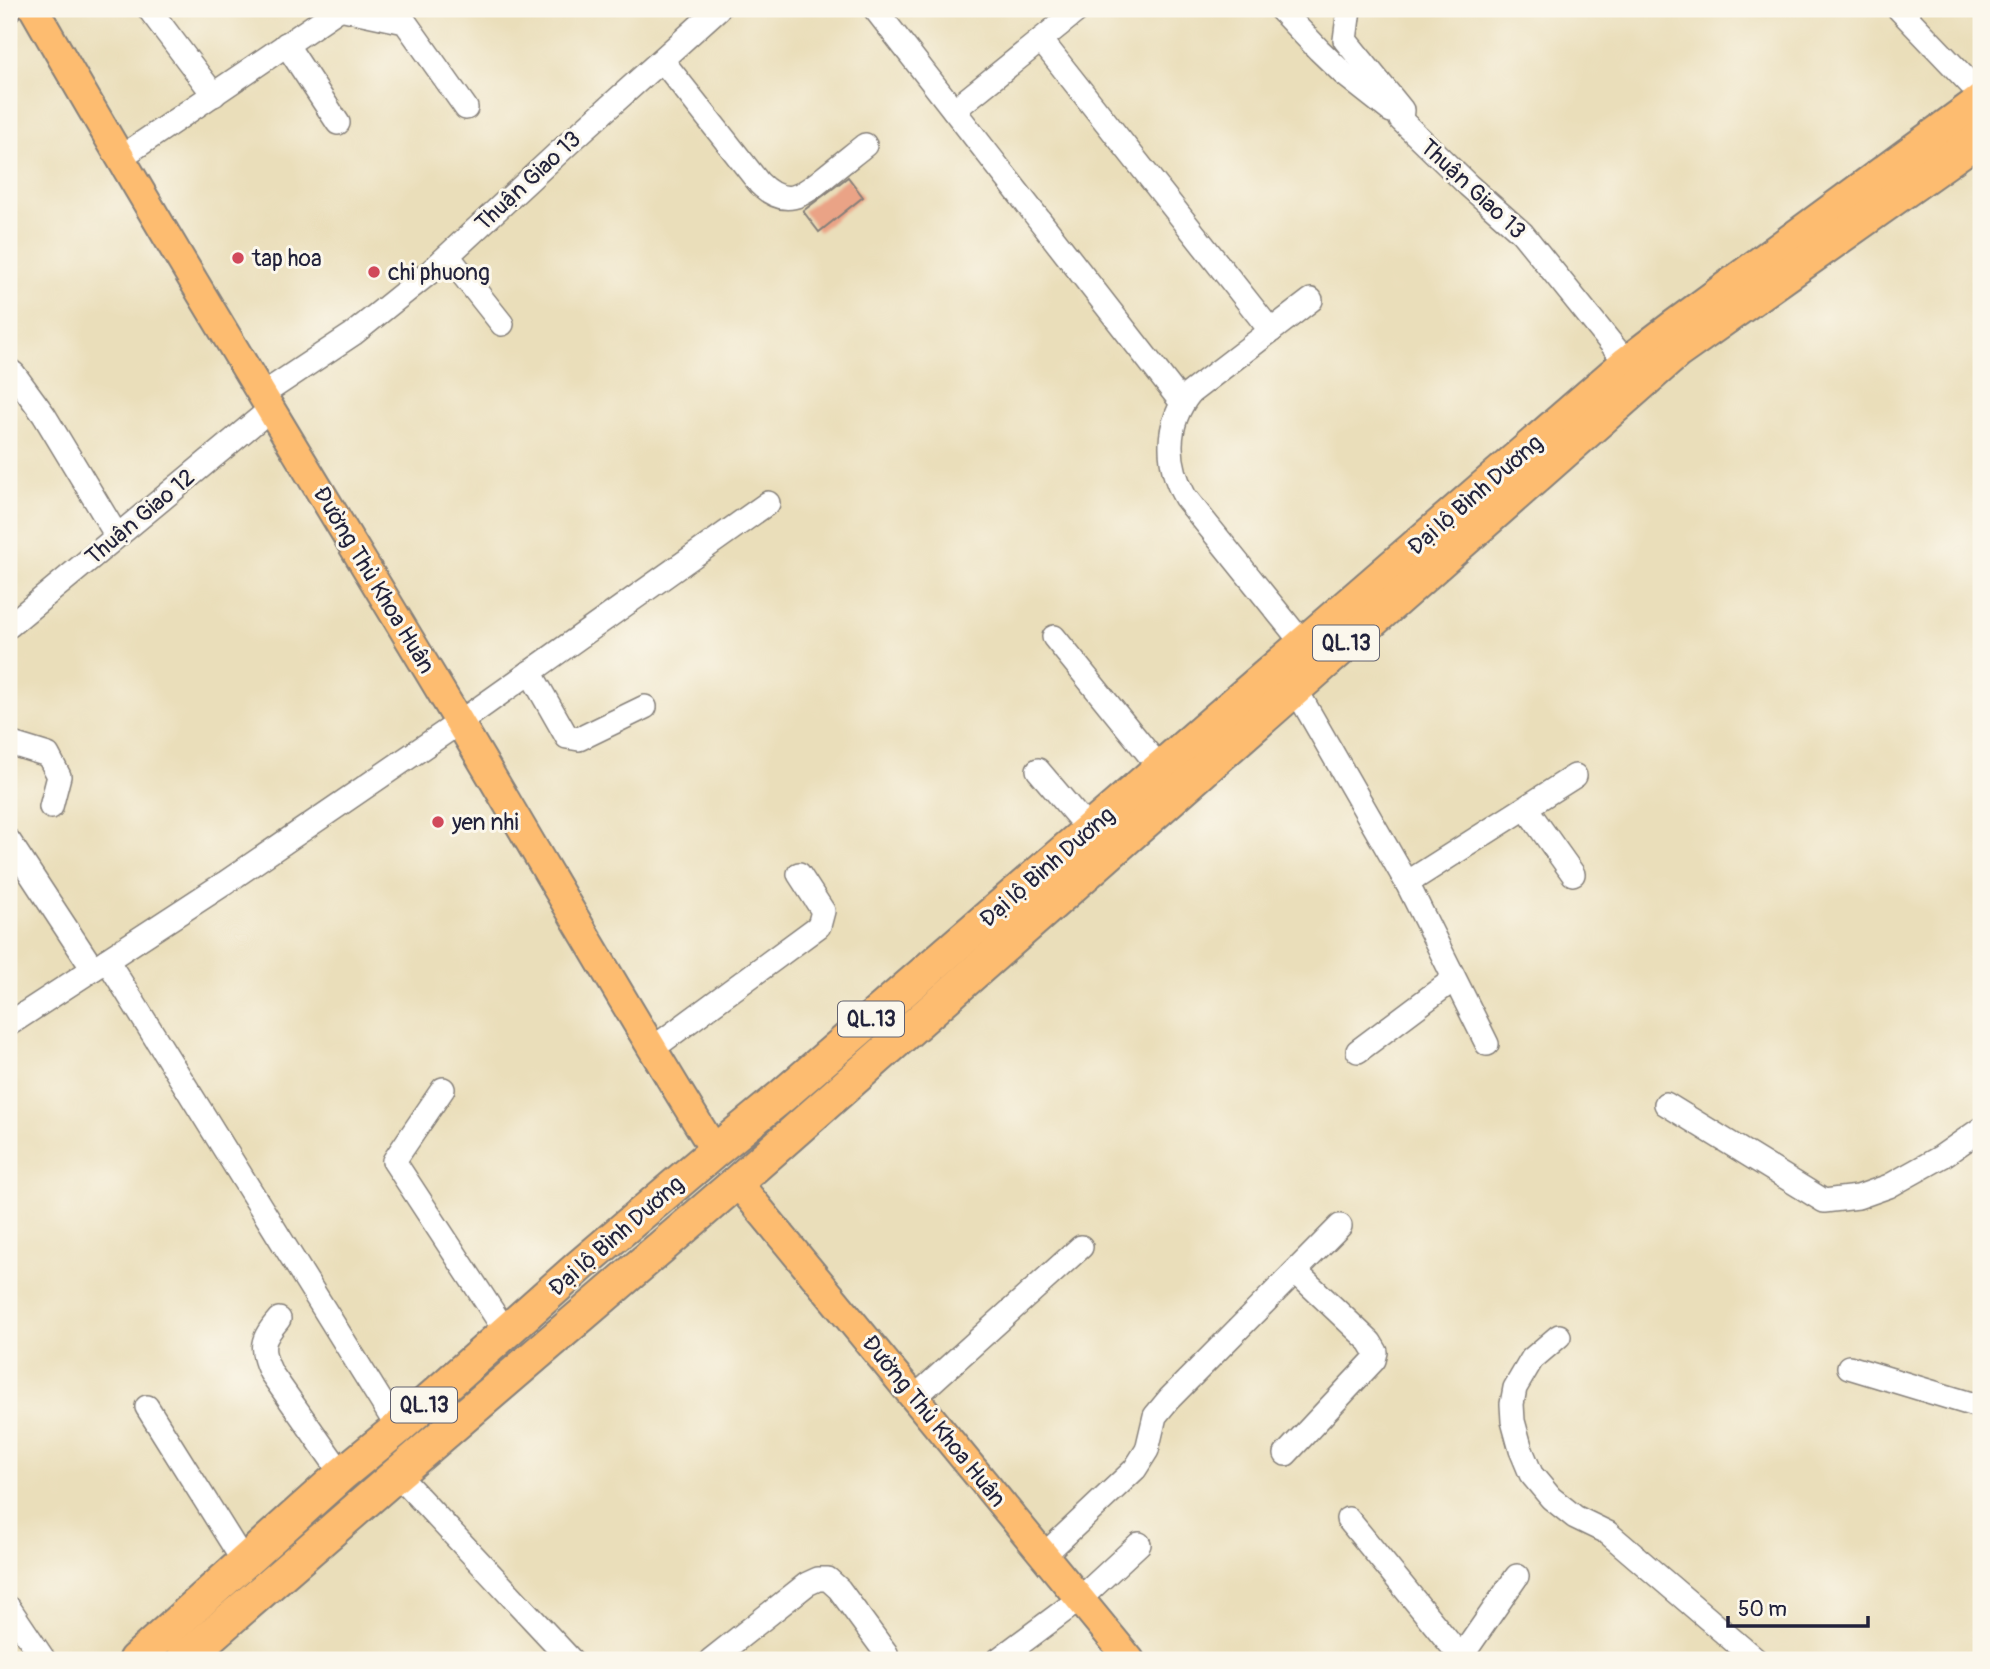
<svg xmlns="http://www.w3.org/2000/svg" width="1990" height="1669" viewBox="0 0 1990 1669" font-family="Pangolin,sans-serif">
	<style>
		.building { fill: #eaa386 }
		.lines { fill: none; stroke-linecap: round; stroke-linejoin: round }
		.minor-casing { stroke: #86807a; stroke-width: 26 }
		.major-casing { stroke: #86807a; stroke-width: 32 }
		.highway-casing { stroke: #86807a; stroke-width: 37 }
		.minor { stroke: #fff; stroke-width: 23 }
		.major { stroke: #fdbc6f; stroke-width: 28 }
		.highway { stroke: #fdbc6f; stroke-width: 33 }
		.poi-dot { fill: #d1495b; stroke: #fbf7ec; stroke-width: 2.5 }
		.labels { text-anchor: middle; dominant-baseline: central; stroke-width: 6; stroke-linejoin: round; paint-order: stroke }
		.shield { fill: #fbf7ec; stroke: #636270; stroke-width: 2 }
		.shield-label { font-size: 21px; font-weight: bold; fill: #22223b }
		.street-label { font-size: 23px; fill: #22223b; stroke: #fbf7ec }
		.poi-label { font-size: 23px; fill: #22223b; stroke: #fbf7ec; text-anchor: start }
	</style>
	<rect width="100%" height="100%" fill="#fbf7ec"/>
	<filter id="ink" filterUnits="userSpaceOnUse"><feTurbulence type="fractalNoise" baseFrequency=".0143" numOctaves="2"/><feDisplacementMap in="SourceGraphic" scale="14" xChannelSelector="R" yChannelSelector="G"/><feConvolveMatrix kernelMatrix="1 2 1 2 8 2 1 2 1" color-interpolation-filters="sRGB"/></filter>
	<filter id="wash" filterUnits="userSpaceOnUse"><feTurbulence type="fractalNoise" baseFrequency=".00686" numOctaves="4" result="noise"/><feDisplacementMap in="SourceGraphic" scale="28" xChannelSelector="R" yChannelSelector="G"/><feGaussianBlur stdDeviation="1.57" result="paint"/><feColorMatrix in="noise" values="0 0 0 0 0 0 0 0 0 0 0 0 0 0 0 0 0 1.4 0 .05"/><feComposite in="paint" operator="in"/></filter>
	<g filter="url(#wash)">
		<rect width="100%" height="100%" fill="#eadeba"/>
		<g id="blocks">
			<polygon class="building" points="848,177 863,197 819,232 803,211"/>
		</g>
	</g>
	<g filter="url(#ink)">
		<use href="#blocks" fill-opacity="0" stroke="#86807a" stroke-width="2"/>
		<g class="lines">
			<g class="minor-casing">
				<g id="minor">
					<polyline points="149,9 214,95"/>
					<polyline points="344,9 405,22 466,108"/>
					<polyline points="875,9 1182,403"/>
					<polyline points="1280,9 1319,50 1344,74 1391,111"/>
					<polyline points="1349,9 1345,40 1402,110 1401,120 1468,185 1522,233 1627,363"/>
					<polyline points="1899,9 1981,95"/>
					<polyline points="9,10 10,9"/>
					<polyline points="1041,40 1271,331"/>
					<polyline points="286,44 338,123"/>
					<path d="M662,60L759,183C788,212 806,192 830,173C842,163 854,154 865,145"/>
					<polyline points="954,110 1079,9"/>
					<polyline points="120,158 339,9"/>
					<polyline points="448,256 502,324"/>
					<polyline points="9,370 14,374 44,415 117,536"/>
					<polyline points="263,394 353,334 430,272 570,142 718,9"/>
					<polyline points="9,626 272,408"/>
					<polyline points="1054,637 1160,768"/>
					<path d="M1304,645L1185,497C1166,463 1165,424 1190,393L1311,300"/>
					<polyline points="530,672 567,737 579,739 645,707"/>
					<polyline points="1295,688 1407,883 1487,1044"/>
					<polyline points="9,743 48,755 59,776 51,807"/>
					<polyline points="1038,770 1089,830"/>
					<polyline points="1526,808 1573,874"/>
					<polyline points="9,841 93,969"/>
					<polyline points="1407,883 1575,776"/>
					<polyline points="107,960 398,1428"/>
					<polyline points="9,1024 225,883 460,722 768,503"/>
					<polyline points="652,1049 819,926 823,911 799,874"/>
					<polyline points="1358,1051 1454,979"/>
					<polyline points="443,1089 394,1161 506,1332"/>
					<polyline points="1666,1104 1824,1201 1858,1197 1889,1186 1941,1157 1981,1129"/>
					<path d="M279,1319C261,1340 259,1348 271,1373L342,1474"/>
					<polyline points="1559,1336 1532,1359 1515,1388 1512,1404 1513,1421 1521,1450 1531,1474 1551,1498 1575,1517 1608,1533 1756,1660"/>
					<polyline points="1849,1367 1981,1407"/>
					<polyline points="914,1398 1081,1247"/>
					<polyline points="147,1407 244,1562"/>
					<polyline points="1286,1454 1374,1360 1376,1352 1370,1342 1296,1272"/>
					<polyline points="397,1474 571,1660"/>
					<polyline points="1348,1519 1461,1657"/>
					<polyline points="1044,1555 1135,1469 1147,1450 1155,1416 1169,1399 1340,1226"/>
					<polyline points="9,1608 44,1660"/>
					<polyline points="711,1660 807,1584 818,1579 828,1579 839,1589 886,1653"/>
					<polyline points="998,1660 1081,1598 1139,1544"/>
					<polyline points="1459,1660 1517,1576"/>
				</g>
			</g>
			<g class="major-casing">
				<g id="major">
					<path d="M34,9C171,248 316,483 458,720C544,864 626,1009 715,1151"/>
					<polyline points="737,1182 1130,1660"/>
				</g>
			</g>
			<g class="highway-casing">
				<g id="highway">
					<polyline points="135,1660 342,1474 398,1428 581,1265 715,1151 782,1096 1627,363 1674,327 1981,101"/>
					<polyline points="183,1660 397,1474 737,1182 1677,352 1981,137"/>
				</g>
			</g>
			<use href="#minor" class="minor"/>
			<use href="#major" class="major"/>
			<use href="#highway" class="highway"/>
		</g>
	</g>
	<g class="poi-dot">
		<circle cx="238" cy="258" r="7"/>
		<circle cx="374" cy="272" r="7"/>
		<circle cx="438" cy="822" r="7"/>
	</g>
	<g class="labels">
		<g class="shield">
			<rect x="1313" y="625.5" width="66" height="35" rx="5"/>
			<rect x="838" y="1001.5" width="66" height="35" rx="5"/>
			<rect x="391" y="1387.5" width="66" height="35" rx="5"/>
		</g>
		<g class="shield-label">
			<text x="1346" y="643">QL.13</text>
			<text x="871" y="1019">QL.13</text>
			<text x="424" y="1405">QL.13</text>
		</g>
		<g class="street-label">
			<text transform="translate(528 181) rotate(-43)">Thuận Giao 13</text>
			<text transform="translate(1473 189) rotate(43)">Thuận Giao 13</text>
			<text transform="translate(1475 495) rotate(-41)">Đại lộ Bình Dương</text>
			<text transform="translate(140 517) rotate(-40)">Thuận Giao 12</text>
			<text transform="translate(374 580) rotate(59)">Đường Thủ Khoa Huân</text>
			<text transform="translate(1047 867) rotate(-41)">Đại lộ Bình Dương</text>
			<text transform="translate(616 1236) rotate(-41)">Đại lộ Bình Dương</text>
			<text transform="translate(934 1421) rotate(51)">Đường Thủ Khoa Huân</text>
		</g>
		<g class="poi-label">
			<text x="252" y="258">tap hoa</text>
			<text x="388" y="272">chi phuong</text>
			<text x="452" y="822">yen nhi</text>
		</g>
	</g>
	<rect width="1990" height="1669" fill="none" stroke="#fbf7ec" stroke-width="35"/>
	<path d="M1728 1616v10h140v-10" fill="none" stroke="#22223b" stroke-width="3.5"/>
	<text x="1738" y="1616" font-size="21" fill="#22223b" stroke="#fbf7ec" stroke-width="5" paint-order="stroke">50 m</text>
</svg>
